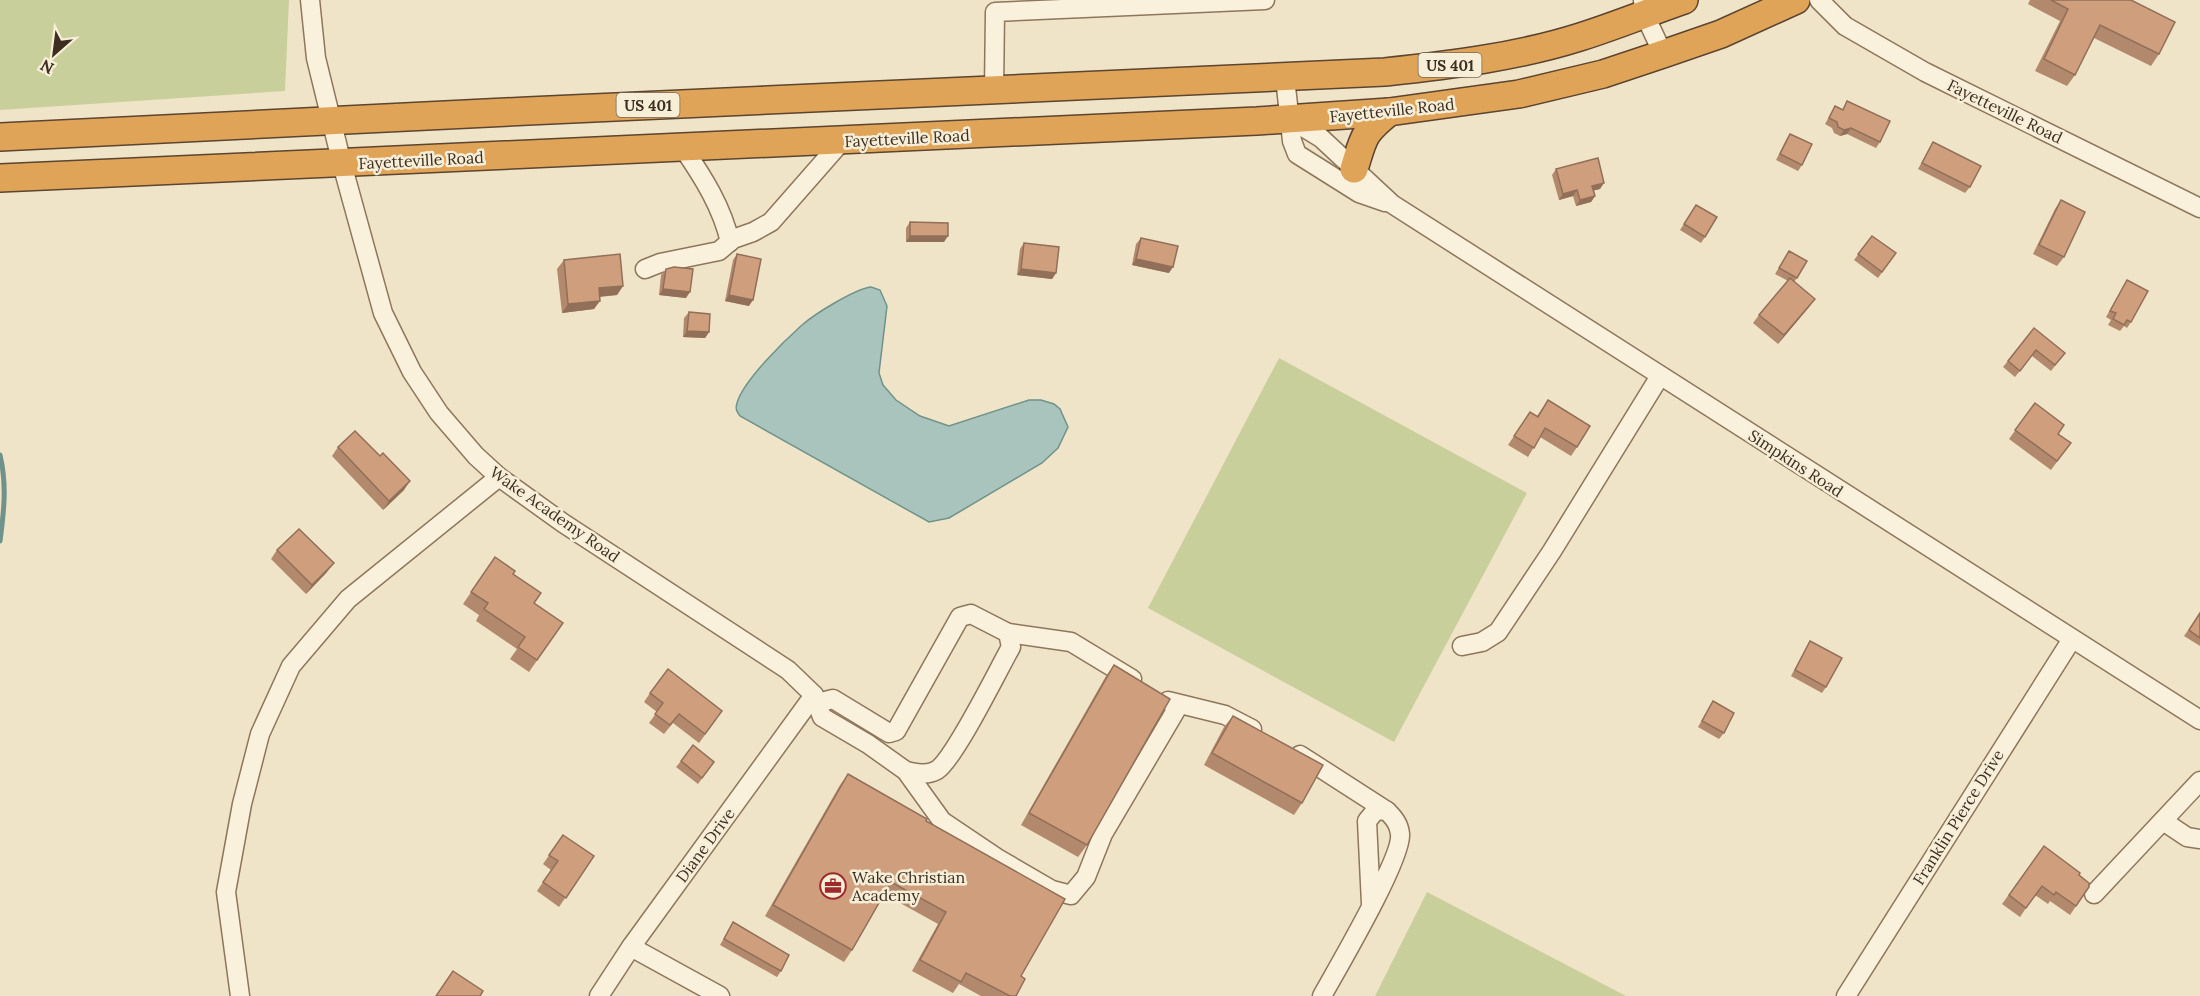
<svg xmlns="http://www.w3.org/2000/svg" width="2200" height="996" viewBox="0 0 2200 996" font-family="Lora,serif">
	<style>
		.green { fill: #c9cf9b }
		.water { fill: #a9c4bc; stroke: #6f938a; stroke-width: 1.5 }
		.lines { fill: none; stroke-linecap: round; stroke-linejoin: round }
		.stream { stroke: #6f938a; stroke-width: 5 }
		.minor-casing { stroke: #8d765c; stroke-width: 21 }
		.highway-casing { stroke: #5b4430; stroke-width: 30 }
		.minor { stroke: #faf1dc; stroke-width: 18 }
		.highway { stroke: #e0a458; stroke-width: 27 }
		.wall { fill: #b2896c }
		.shaded-wall { fill: #916f58 }
		.building { fill: #cf9f7d; stroke: #916f58; stroke-width: 1.5 }
		.labels { text-anchor: middle; dominant-baseline: central; stroke-width: 5; stroke-linejoin: round; paint-order: stroke }
		.shield { fill: #f7eed8; stroke: #756857; stroke-width: 1.5 }
		.shield-label { font-size: 15px; font-weight: bold; fill: #3d2e20 }
		.street-label { font-size: 16px; fill: #3d2e20; stroke: #f7eed8 }
		.poi-label { font-size: 16px; fill: #3d2e20; stroke: #f7eed8; text-anchor: start }
	</style>
	<rect width="100%" height="100%" fill="#f0e4c8"/>
	<g class="green">
		<polygon points="0,0 289,0 285,91 0,110"/>
		<polygon points="1279,358 1527,493 1394,742 1148,608"/>
		<polygon points="1427,892 1626,996 1375,996"/>
	</g>
	<path class="water" d="M871,287L880,290L887,306L879,373L883,385L896,400L920,416L949,426L1029,400H1041L1054,404L1060,409L1068,427L1058,448L1042,463L949,518L929,522L740,416C737,412 735,409 737,403C743,381 784,341 802,325C816,313 855,289 871,287Z"/>
	<g class="lines">
		<path class="stream" d="M0,455C7,484 4,511 0,541"/>
		<g class="minor-casing">
			<g id="minor">
				<polyline points="310,0 316,58 342,164 383,313 412,372 439,413 476,456 499,477 563,523 788,670 814,695 822,717 868,744 906,771 942,821 997,858 1052,890 1071,895 1086,877 1103,834 1179,705"/>
				<polyline points="1643,0 1644,13 1663,54"/>
				<polyline points="1819,0 1845,26 1925,72 2200,208"/>
				<polyline points="1285,78 1292,141 1297,154 1359,193 1385,202"/>
				<polyline points="994,91 995,12 1265,0"/>
				<polyline points="1290,119 1321,138 1392,204 2200,720"/>
				<path d="M683,148C703,177 722,207 730,242"/>
				<polyline points="645,269 660,263 719,251 733,239 753,232 771,222 842,141"/>
				<polyline points="1008,633 1071,642 1132,679"/>
				<polyline points="1462,646 1482,642 1498,632 1552,551 1660,376"/>
				<polyline points="1168,701 1225,715 1252,729"/>
				<path d="M817,703L833,699L889,733L896,731L960,617L971,614L1008,633L1011,647C998,670 955,758 937,770C927,776 917,773 906,771"/>
				<polyline points="1300,755 1387,811"/>
				<polyline points="2163,821 2187,837 2200,839"/>
				<polyline points="2094,894 2200,781"/>
				<polyline points="631,947 720,996"/>
				<polyline points="240,996 226,892 242,804 260,734 291,666 348,599 499,477"/>
				<polyline points="599,996 631,947 814,695"/>
				<path d="M1322,996C1337,969 1403,857 1400,834C1399,824 1394,818 1387,811L1376,810L1367,821L1371,904"/>
				<polyline points="1846,996 2072,639"/>
			</g>
		</g>
		<g class="highway-casing">
			<g id="highway">
				<path d="M0,137L528,111L1385,72C1450,65 1517,57 1580,37C1615,26 1649,12 1684,0"/>
				<path d="M1354,169C1364,137 1362,134 1389,112"/>
				<polyline points="0,178 1257,121 1389,112 1519,94 1603,74 1663,54 1721,34 1796,0"/>
			</g>
		</g>
		<use href="#minor" class="minor"/>
		<use href="#highway" class="highway"/>
	</g>
	<g class="wall">
		<polygon points="2030,0 2131,0 2159,54 2151,66 2094,38 2075,75 2067,86 2035,71 2060,21 2028,4"/>
		<polygon points="1847,101 1880,142 1876,148 1847,134 1840,136 1834,133 1832,128 1825,124 1835,106 1842,110"/>
		<polygon points="1790,134 1802,165 1798,171 1776,160 1786,140"/>
		<polygon points="1933,142 1970,187 1965,193 1918,169"/>
		<polygon points="1556,169 1600,189 1594,190 1595,196 1591,202 1576,206 1573,196 1559,200 1552,175"/>
		<polygon points="2061,200 2064,257 2057,266 2033,254 2055,209"/>
		<polygon points="1696,205 1705,237 1701,243 1680,230"/>
		<polygon points="910,222 944,242 906,242 906,228"/>
		<polygon points="1872,236 1896,253 1878,278 1854,260"/>
		<polygon points="1141,238 1169,273 1132,265 1136,244"/>
		<polygon points="1024,243 1056,273 1052,279 1017,275 1020,249"/>
		<polygon points="1789,251 1797,278 1794,282 1809,307 1778,344 1753,323 1759,315 1788,281 1775,274"/>
		<polygon points="737,254 749,306 725,301 733,260"/>
		<polygon points="564,260 623,286 617,295 600,297 594,309 562,313 557,269"/>
		<polygon points="666,269 686,298 659,295 661,275"/>
		<polygon points="2127,280 2131,322 2127,328 2124,326 2120,331 2108,325 2111,320 2106,317"/>
		<polygon points="689,312 709,332 705,338 683,337 684,318"/>
		<polygon points="2034,328 2065,353 2051,371 2032,356 2015,377 2003,367"/>
		<polygon points="1548,400 1577,447 1571,456 1540,437 1528,457 1508,445 1530,412 1537,416"/>
		<polygon points="2035,403 2058,434 2071,443 2051,470 2009,439"/>
		<polygon points="338,447 404,490 383,510 332,456"/>
		<polygon points="277,550 327,572 306,594 271,559"/>
		<polygon points="495,557 513,574 534,603 563,623 529,672 510,659 517,649 476,621 479,615 463,604"/>
		<polygon points="2200,613 2200,646 2184,636"/>
		<polygon points="1810,641 1826,687 1822,693 1791,676"/>
		<polygon points="1114,665 1087,845 1078,857 1021,825 1106,676"/>
		<polygon points="650,693 716,720 699,743 673,723 664,734 649,723 657,712 644,702"/>
		<polygon points="1713,701 1724,733 1719,739 1698,727"/>
		<polygon points="1233,716 1302,803 1294,815 1204,765 1224,727"/>
		<polygon points="681,761 714,762 698,784 676,767"/>
		<polygon points="848,774 1021,976 1016,996 981,996 959,984 953,993 912,971 938,924 884,894 852,950 844,962 765,916 840,785"/>
		<polygon points="563,835 594,856 559,907 537,891 551,870 543,864"/>
		<polygon points="2044,846 2079,875 2089,887 2070,915 2050,901 2048,904 2035,895 2020,917 2002,904"/>
		<polygon points="733,922 781,971 777,977 720,945"/>
	</g>
	<g class="shaded-wall">
		<polygon points="1851,128 1847,134 1840,136 1844,130"/>
		<polygon points="1604,183 1600,189 1588,192 1592,186"/>
		<polygon points="1577,190 1573,196 1559,200 1563,194"/>
		<polygon points="1595,196 1591,202 1576,206 1580,200"/>
		<polygon points="910,236 948,236 944,242 906,242"/>
		<polygon points="1136,259 1173,267 1169,273 1132,265"/>
		<polygon points="1021,269 1056,273 1052,279 1017,275"/>
		<polygon points="623,286 617,295 593,297 599,288"/>
		<polygon points="663,289 690,292 686,298 659,295"/>
		<polygon points="729,295 753,300 749,306 725,301"/>
		<polygon points="1815,299 1809,307 1778,344 1784,335"/>
		<polygon points="600,301 594,309 562,313 568,304"/>
		<polygon points="687,331 709,332 705,338 683,337"/>
		<polygon points="410,481 404,490 383,510 389,501"/>
		<polygon points="334,563 327,572 306,594 312,585"/>
	</g>
	<g class="building">
		<polygon points="2051,0 2131,0 2175,22 2159,54 2100,25 2075,75 2044,59 2068,9"/>
		<polygon points="1847,101 1890,121 1880,142 1851,128 1844,130 1838,127 1837,122 1829,118 1835,106 1843,110"/>
		<polygon points="1790,134 1812,144 1802,165 1780,154"/>
		<polygon points="1933,142 1981,166 1970,187 1922,163"/>
		<polygon points="1598,158 1604,183 1592,186 1595,196 1580,200 1577,190 1563,194 1556,169"/>
		<polygon points="2061,200 2085,212 2064,257 2039,245"/>
		<polygon points="1696,205 1717,217 1705,237 1684,224"/>
		<polygon points="910,222 948,223 948,236 910,236"/>
		<polygon points="1872,236 1896,253 1882,272 1858,254"/>
		<polygon points="1141,238 1178,246 1173,267 1136,259"/>
		<polygon points="1024,243 1059,247 1056,273 1021,269"/>
		<polygon points="1789,251 1807,261 1797,278 1779,268"/>
		<polygon points="620,254 623,286 599,288 600,301 568,304 564,260"/>
		<polygon points="737,254 761,259 753,300 729,295"/>
		<polygon points="674,267 693,269 690,292 663,289 666,269"/>
		<polygon points="1790,278 1815,299 1784,335 1759,315"/>
		<polygon points="2127,280 2148,291 2131,322 2127,320 2124,325 2113,319 2116,313 2110,311"/>
		<polygon points="689,312 710,314 709,332 687,331"/>
		<polygon points="2034,328 2065,353 2055,365 2036,350 2020,371 2008,361"/>
		<polygon points="1548,400 1590,426 1577,447 1545,428 1534,448 1514,436 1530,412 1538,417"/>
		<polygon points="2035,403 2064,425 2058,434 2071,443 2057,461 2015,430"/>
		<polygon points="355,431 380,456 383,453 410,481 389,501 338,447"/>
		<polygon points="299,529 334,563 312,585 277,550"/>
		<polygon points="495,557 515,571 513,574 541,593 534,603 563,623 537,660 518,647 525,637 484,609 488,603 471,592"/>
		<polygon points="2200,613 2200,638 2189,630"/>
		<polygon points="1810,641 1842,658 1826,687 1795,670"/>
		<polygon points="1114,665 1170,699 1087,845 1029,813"/>
		<polygon points="668,669 722,711 705,734 679,714 670,725 655,714 663,703 650,693"/>
		<polygon points="1713,701 1734,713 1724,733 1702,721"/>
		<polygon points="1233,716 1323,765 1302,803 1212,753"/>
		<polygon points="693,745 714,762 702,778 681,761"/>
		<polygon points="848,774 927,819 926,821 1065,899 1021,976 1025,979 1016,996 1010,996 966,973 961,982 920,960 946,912 891,882 852,950 773,905"/>
		<polygon points="563,835 594,856 566,898 543,882 558,861 549,855"/>
		<polygon points="2044,846 2080,873 2079,875 2089,883 2089,887 2076,906 2056,892 2054,895 2042,886 2026,908 2009,895"/>
		<polygon points="733,922 789,955 781,971 724,939"/>
		<polygon points="453,971 483,991 480,996 436,996"/>
	</g>
	<defs>
		<g id="office-ring" transform="scale(1.35)"><circle r="9.5" fill="#f7eed8" stroke="#9e2a2b" stroke-width="1.5"/><path d="M-6-3h4V-5.5h4V-3h4V5H-6ZM-1-4.5V-3h2v-1.5ZM-6 0V1H6V0Z" fill="#9e2a2b"/></g>
	</defs>
	<g fill-rule="evenodd">
		<use href="#office-ring" x="833" y="886"/>
	</g>
	<g class="labels">
		<g class="shield">
			<rect x="1418.5" y="53" width="63" height="24" rx="4.5"/>
			<rect x="616.5" y="93" width="63" height="24" rx="4.5"/>
		</g>
		<g class="shield-label">
			<text x="1450" y="65">US 401</text>
			<text x="648" y="105">US 401</text>
		</g>
		<g class="street-label">
			<text transform="translate(1392 110) rotate(-6)">Fayetteville Road</text>
			<text transform="translate(2005 111) rotate(26)">Fayetteville Road</text>
			<text transform="translate(907 138) rotate(-3)">Fayetteville Road</text>
			<text transform="translate(421 160) rotate(-3)">Fayetteville Road</text>
			<text transform="translate(1796 463) rotate(33)">Simpkins Road</text>
			<text transform="translate(555 514) rotate(35)">Wake Academy Road</text>
			<text transform="translate(1958 817) rotate(-58)">Franklin Pierce Drive</text>
			<text transform="translate(705 845) rotate(-54)">Diane Drive</text>
		</g>
		<g class="poi-label">
			<text x="852" y="877">Wake Christian<tspan x="852" dy="18">Academy</tspan></text>
		</g>
	</g>
	<g transform="translate(54 54) rotate(208)" stroke="#f7eed8" stroke-width="4.5" paint-order="stroke">
	<path d="M0-4.5L10 22L0 15L-10 22Z" fill="#3d2e20"/>
	<text y="-9" font-size="16" font-weight="bold" text-anchor="middle" fill="#3d2e20">N</text>
	</g>
</svg>
